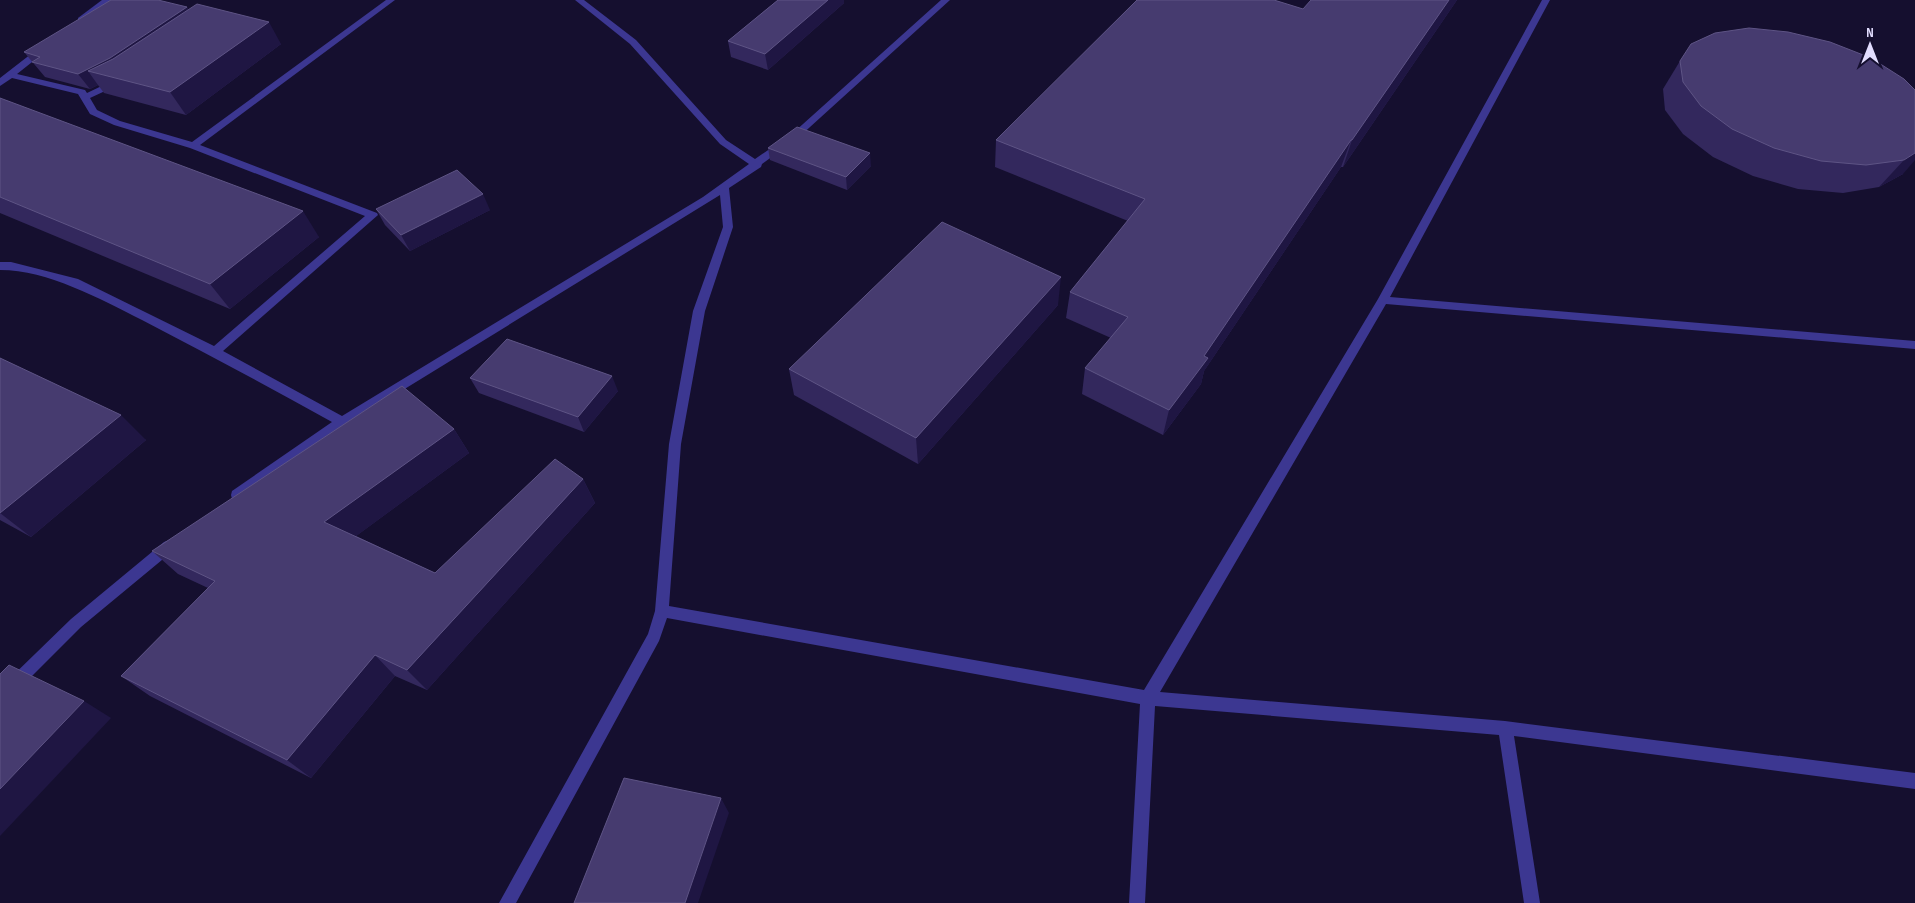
<svg xmlns="http://www.w3.org/2000/svg" width="1915" height="903" viewBox="0 0 1915 903" font-family="'Sofia Sans Condensed',sans-serif">
	<style>
		.lines { fill: none; stroke-linecap: round; stroke-linejoin: round }
		.minor { fill: #3c3791; fill-rule: evenodd }
		.wall { fill: #33285d }
		.shaded-wall { fill: #1f1643 }
		.building { fill: #463b6f; stroke: #5e5485 }
	</style>
	<rect width="100%" height="100%" fill="#150f2f"/>
	<g class="lines">
		<g class="minor">
			<polygon points="102,0 111,0 84,22 78,22 78,18"/>
			<path d="M386,0H395L200,145L377,213L378,215L223,351L342,416L703,197L749,164L720,144L630,44L575,0H584L636,40L726,140L755,159L793,133L941,0H950L799,137L762,164L761,167L729,188L733,227L705,311L681,444L669,606L1144,690L1378,299L1542,0H1550L1390,297L1915,341V349L1386,304L1160,692L1505,721L1915,773V789L1514,736L1540,903H1524L1499,735L1155,706L1145,903H1129L1140,704L667,618L659,641L516,903H499L648,634L655,611L669,444L693,311L723,227L720,195L346,425L237,500L232,499L231,495L232,491L332,422C269,387 206,353 142,320C100,299 48,270 0,270V262H11L78,279L214,346L365,216L190,148L114,125L90,114L78,94L12,78L0,86V78L40,47H46V51L17,74L85,90L87,93L112,81H118V85L90,98L97,110L120,121L192,142Z"/>
			<polygon points="169,540 174,542 176,546 174,550 81,627 5,703 0,705 0,688 71,619 164,542"/>
		</g>
	</g>
	<g class="wall">
		<polygon points="778,0 844,0 844,3 768,70 731,57 728,41"/>
		<polygon points="1457,0 1343,167 1341,167 1204,371 1201,384 1163,435 1082,394 1085,368 1111,338 1066,318 1070,292 1128,221 995,167 996,140 1303,9"/>
		<polygon points="187,7 189,10 281,44 186,115 104,93 98,85 90,89 45,77 24,52"/>
		<polygon points="1680,61 1904,79 1903,174 1879,187 1843,193 1798,189 1753,176 1713,157 1683,134 1665,110 1663,89"/>
		<polygon points="0,98 319,237 230,309 0,213"/>
		<polygon points="768,148 871,166 847,190 770,160"/>
		<polygon points="376,209 490,210 410,251 385,225"/>
		<polygon points="1058,305 918,464 794,395 789,369"/>
		<polygon points="0,358 146,440 31,537 0,520"/>
		<polygon points="470,378 618,391 584,432 479,393"/>
		<polygon points="454,429 469,453 356,536 435,573 583,479 595,503 427,690 395,676 311,778 150,696 121,676 208,588 178,574 152,551"/>
	</g>
	<g class="shaded-wall">
		<polygon points="828,0 844,0 844,3 768,70 765,54"/>
		<polygon points="1449,0 1457,0 1343,167 1352,140"/>
		<polygon points="187,7 197,23 88,71 98,85 90,89 78,74"/>
		<polygon points="269,22 281,44 186,115 170,92"/>
		<polygon points="1351,140 1341,167 1204,371 1201,384 1163,435 1169,410 1204,356"/>
		<polygon points="870,153 871,166 847,190 846,177"/>
		<polygon points="1915,153 1915,160 1903,174 1879,187 1904,160"/>
		<polygon points="483,194 490,210 410,251 401,235"/>
		<polygon points="303,211 319,237 230,309 210,284"/>
		<polygon points="1061,277 1058,305 918,464 916,438"/>
		<polygon points="612,376 618,391 584,432 578,417"/>
		<polygon points="121,415 146,440 31,537 0,513"/>
		<polygon points="454,429 469,453 344,545 324,522"/>
		<polygon points="583,479 595,503 427,690 407,670"/>
		<polygon points="375,655 395,676 311,778 287,760"/>
		<polygon points="84,701 111,718 0,836 0,789"/>
		<polygon points="721,798 729,813 698,903 685,903"/>
	</g>
	<g class="building">
		<polygon points="111,0 158,0 187,7 110,58 78,74 32,62 40,57 24,52"/>
		<polygon points="778,0 828,0 765,54 728,41"/>
		<polygon points="1137,0 1274,0 1303,9 1311,0 1449,0 1352,140 1351,140 1204,356 1208,358 1169,410 1085,368 1128,317 1070,292 1145,199 996,140"/>
		<polygon points="197,4 269,22 170,92 88,71 113,59"/>
		<polygon points="1749,28 1788,32 1830,42 1871,58 1904,79 1915,90 1915,153 1904,160 1866,165 1821,161 1774,148 1732,129 1701,106 1683,82 1680,61 1691,44 1715,33"/>
		<polygon points="0,98 303,211 210,284 0,197"/>
		<polygon points="797,127 870,153 846,177 768,148"/>
		<polygon points="457,170 483,194 401,235 376,209"/>
		<polygon points="942,222 1061,277 916,438 789,369"/>
		<polygon points="507,339 612,376 578,417 470,378"/>
		<polygon points="0,358 121,415 0,513"/>
		<polygon points="402,386 454,429 324,522 435,573 555,459 583,479 407,670 375,655 287,760 121,676 215,581 152,551"/>
		<polygon points="9,665 84,701 0,789 0,674"/>
		<polygon points="624,778 721,798 685,903 574,903"/>
	</g>
	<g transform="translate(1870 45)" stroke="#150f2f" stroke-width="4" paint-order="stroke">
	<path d="M0-4L9 19L0 12L-9 19Z" fill="#e2ddff"/>
	<text y="-8" font-size="14" font-weight="bold" text-anchor="middle" fill="#e2ddff">N</text>
	</g>
</svg>
